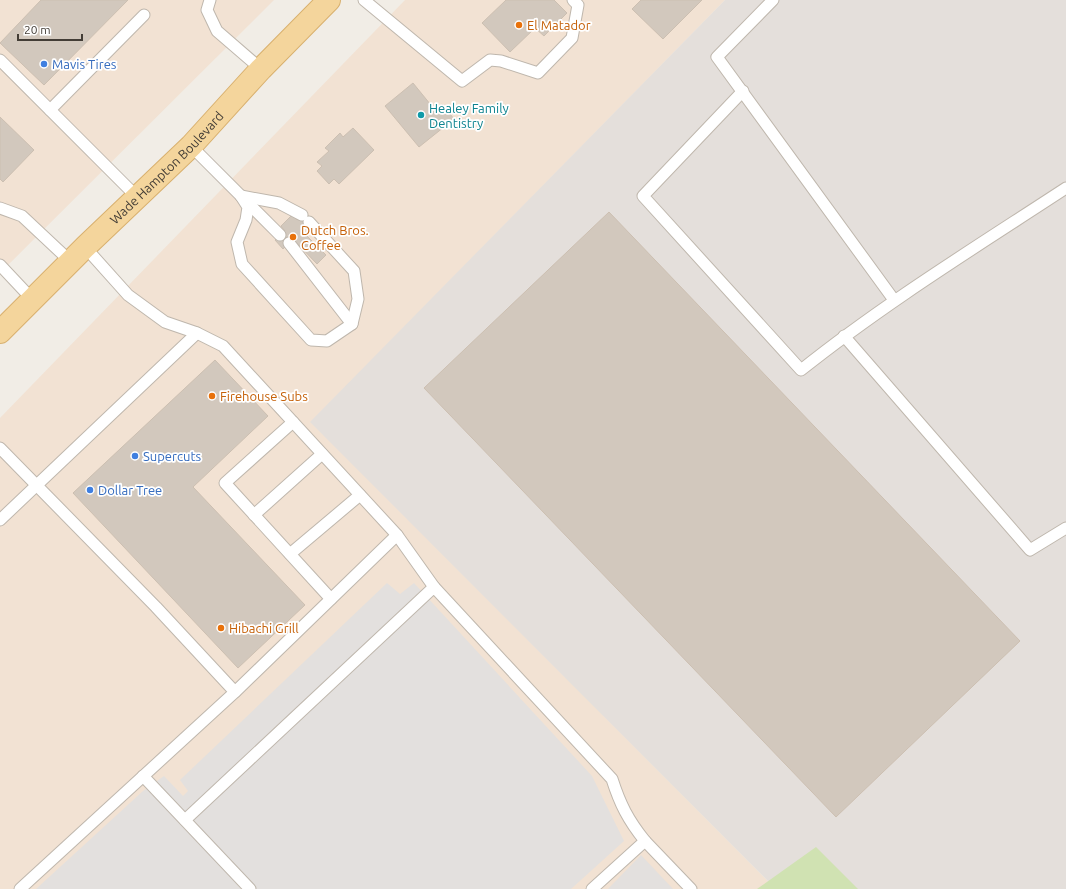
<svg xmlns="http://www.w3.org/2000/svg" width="1066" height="889" viewBox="0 0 1066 889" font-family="Ubuntu,sans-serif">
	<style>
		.commercial { fill: #f2e2d3 }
		.industrial { fill: #e4dfdb }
		.green { fill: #d0e2b2 }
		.parking { fill: #e3e0de }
		.building { fill: #d2c8bd; stroke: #ccbfb1 }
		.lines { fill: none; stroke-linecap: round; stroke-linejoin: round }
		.lane-casing { stroke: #bfb7ad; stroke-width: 13 }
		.primary-casing { stroke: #d8b06e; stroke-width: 24 }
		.lane { stroke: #fff; stroke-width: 11 }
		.primary { stroke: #f4d59c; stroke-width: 22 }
		.food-dot { fill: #e8710a; stroke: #fff; stroke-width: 1.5 }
		.shop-dot { fill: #3f7fe0; stroke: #fff; stroke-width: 1.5 }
		.culture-dot { fill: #0f9aa8; stroke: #fff; stroke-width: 1.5 }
		.labels { text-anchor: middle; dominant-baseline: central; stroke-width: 3.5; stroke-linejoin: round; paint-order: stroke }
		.food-label { font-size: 13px; fill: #c56008; stroke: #fff; text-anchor: start }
		.shop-label { font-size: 13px; fill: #366cbe; stroke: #fff; text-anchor: start }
		.culture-label { font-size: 13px; fill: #0d838f; stroke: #fff; text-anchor: start }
		.street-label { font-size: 13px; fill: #433d36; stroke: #fff }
	</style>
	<rect width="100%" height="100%" fill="#f1ede6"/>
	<g class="commercial">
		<polygon points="0,0 274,0 0,273"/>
		<polygon points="405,0 725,0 311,422 776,889 0,889 0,418"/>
	</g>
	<polygon class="industrial" points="725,0 1066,0 1066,889 776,889 310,422"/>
	<polygon class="green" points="816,847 858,889 757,889"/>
	<g class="parking">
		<polygon points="387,583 400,594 414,583 592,776 624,841 571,889 36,889 143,791 164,776 183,796 188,791 180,780"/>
		<polygon points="641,855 673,889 608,889"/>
	</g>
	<g class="building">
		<polygon points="41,0 128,0 44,85 0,43"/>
		<polygon points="506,0 554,0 567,13 544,36 535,28 510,52 482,23"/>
		<polygon points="641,0 702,0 663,39 632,9"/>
		<polygon points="413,83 435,110 442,104 454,119 419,147 385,106"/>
		<polygon points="0,117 34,150 3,182 0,179"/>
		<polygon points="353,128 374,150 339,184 334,179 329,184 317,171 322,166 317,162 329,151 325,148 340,133 343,137"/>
		<polygon points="609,212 1020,641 836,817 424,388"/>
		<polygon points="305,213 312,219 301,230 326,255 317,264 293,239 283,249 275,240 285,231 281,226 292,215 297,220"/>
		<polygon points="215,360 268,416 193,487 305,605 238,668 73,493"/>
	</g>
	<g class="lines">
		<g class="lane-casing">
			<g id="lane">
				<polyline points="210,0 207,10 217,31 261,69"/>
				<polyline points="364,0 462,81 490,60 501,61 538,73 572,38 578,5 573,0"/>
				<polyline points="773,0 717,57 894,300"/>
				<polyline points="0,60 137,197"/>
				<path d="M743,91L643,196L801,370C885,303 976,247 1066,188"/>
				<polyline points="50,110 144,15"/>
				<polyline points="191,146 280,235"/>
				<polyline points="241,196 248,207 246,220 237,242 242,264 311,340 327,341 352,324 358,299 354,271 309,222"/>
				<polyline points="241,196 279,203 302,215"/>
				<polyline points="0,208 22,216 70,261"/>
				<polyline points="289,243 352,324"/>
				<polyline points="85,247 128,295 165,322 197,333 223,346 397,535 434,587"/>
				<polyline points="0,265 32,299"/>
				<polyline points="844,336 1030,550 1066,528"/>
				<polyline points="293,422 225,483 331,599"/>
				<polyline points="0,448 156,607 235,692 397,535"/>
				<polyline points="254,515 322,454"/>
				<polyline points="0,520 197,333"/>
				<polyline points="290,554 360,495"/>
				<polyline points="143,776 250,889"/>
				<path d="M185,820L434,587L612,779C620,804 628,820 645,841L592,889"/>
				<polyline points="645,841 691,889"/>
				<polyline points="20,889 235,692"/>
			</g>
		</g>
		<g class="primary-casing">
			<g id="primary">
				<path id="s1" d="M0,332L85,247L191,146L261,69L329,0"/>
			</g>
		</g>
		<use href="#lane" class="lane"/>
		<use href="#primary" class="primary"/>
	</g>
	<g class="food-dot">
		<circle cx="519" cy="25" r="4"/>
		<circle cx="293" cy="237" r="4"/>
		<circle cx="212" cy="396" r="4"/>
		<circle cx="221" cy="628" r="4"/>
	</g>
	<g class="shop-dot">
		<circle cx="44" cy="64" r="4"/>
		<circle cx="135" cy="456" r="4"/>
		<circle cx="90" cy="490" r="4"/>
	</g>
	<circle class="culture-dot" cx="421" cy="115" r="4"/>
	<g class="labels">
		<g class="food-label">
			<text x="527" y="25">El Matador</text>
			<text x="301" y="230">Dutch Bros.<tspan x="301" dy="15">Coffee</tspan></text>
			<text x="220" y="396">Firehouse Subs</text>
			<text x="229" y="628">Hibachi Grill</text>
		</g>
		<g class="shop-label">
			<text x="52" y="64">Mavis Tires</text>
			<text x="143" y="456">Supercuts</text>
			<text x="98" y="490">Dollar Tree</text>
		</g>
		<g class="culture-label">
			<text x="429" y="108">Healey Family<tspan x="429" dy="15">Dentistry</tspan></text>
		</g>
		<g class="street-label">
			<text stroke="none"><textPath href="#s1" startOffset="234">Wade Hampton Boulevard</textPath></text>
		</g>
	</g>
	<path d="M18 34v6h64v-6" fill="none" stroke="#433d36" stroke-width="2"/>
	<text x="24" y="34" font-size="12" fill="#433d36" stroke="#ffffff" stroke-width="3" paint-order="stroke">20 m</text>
</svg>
